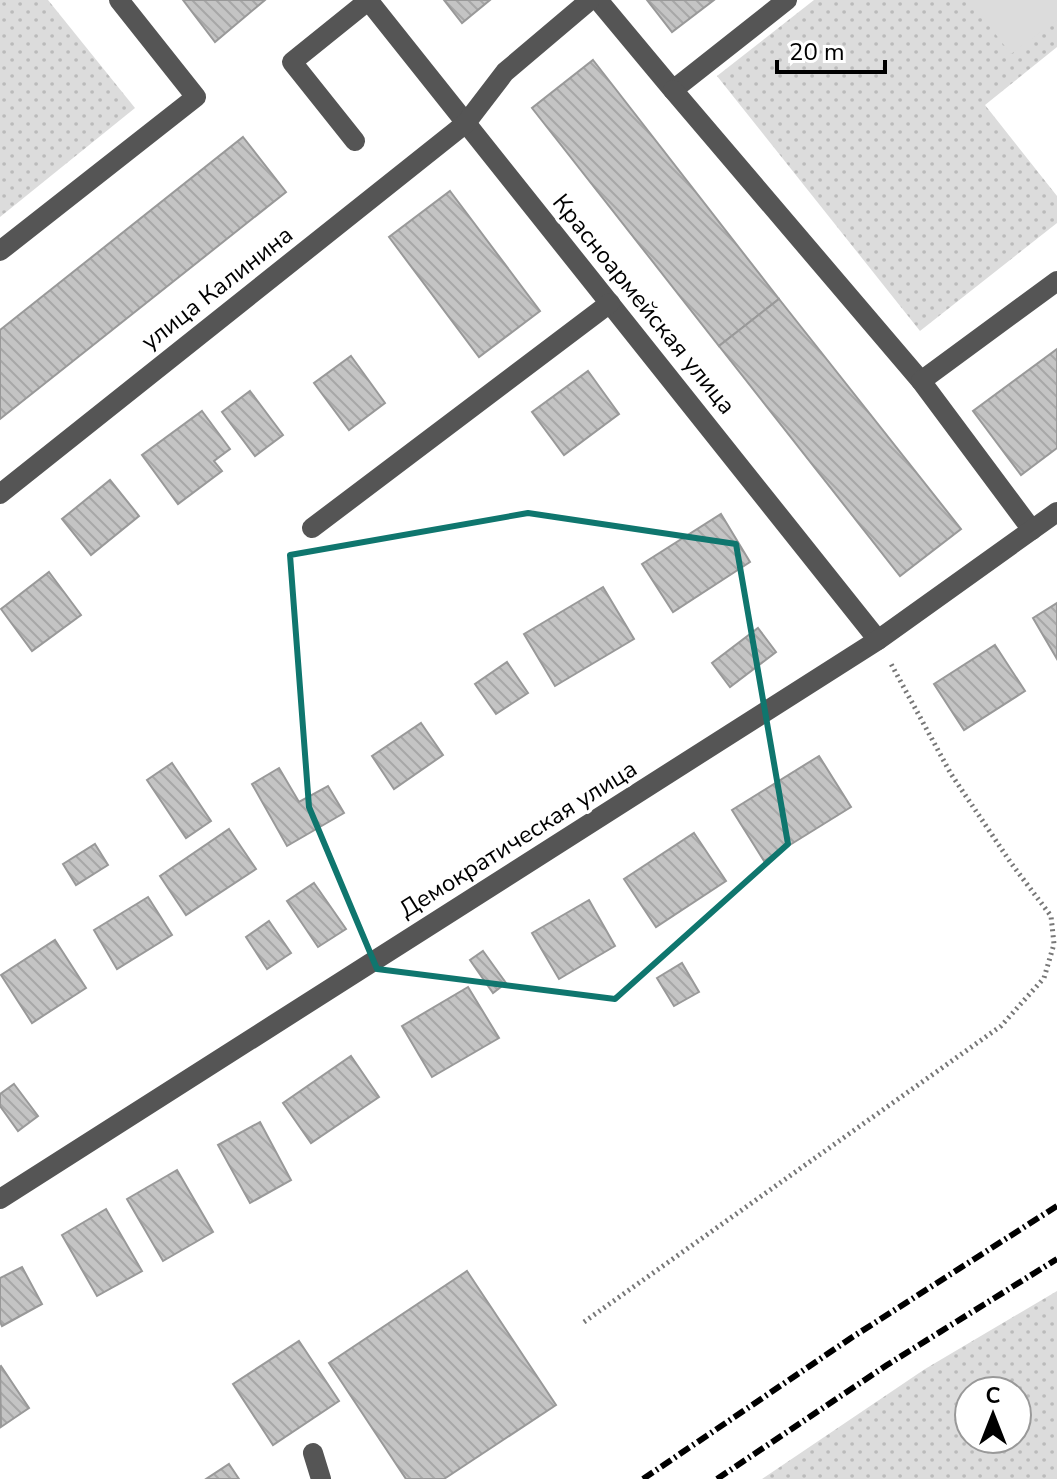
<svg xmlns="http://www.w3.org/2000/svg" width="1057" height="1479" viewBox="0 0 1057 1479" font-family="'Nunito Sans',sans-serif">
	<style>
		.grass { fill: url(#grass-dots); fill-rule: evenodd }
		.garden { fill: #dcdcdc }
		.building { fill: url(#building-back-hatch); stroke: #999; stroke-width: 2 }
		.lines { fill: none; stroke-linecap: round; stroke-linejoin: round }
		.path { stroke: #777; stroke-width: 5; stroke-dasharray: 2 4; stroke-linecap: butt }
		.minor { stroke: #555; stroke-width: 20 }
		.rail { stroke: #000; stroke-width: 6; stroke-dasharray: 12 4 2 4; stroke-linecap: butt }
		.marked { fill: none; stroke: #0f766e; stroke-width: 6; stroke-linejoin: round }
		.labels { text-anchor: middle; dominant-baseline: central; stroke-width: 7; stroke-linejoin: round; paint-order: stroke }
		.street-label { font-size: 24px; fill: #000; stroke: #fff }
	</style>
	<defs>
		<pattern id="grass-dots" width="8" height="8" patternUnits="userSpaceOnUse" patternTransform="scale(2)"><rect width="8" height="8" fill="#dcdcdc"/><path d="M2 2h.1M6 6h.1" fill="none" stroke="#bbb" stroke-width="1.8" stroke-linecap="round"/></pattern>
		<pattern id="building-back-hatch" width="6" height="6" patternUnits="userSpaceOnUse" patternTransform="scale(2)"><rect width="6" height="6" fill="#c4c4c4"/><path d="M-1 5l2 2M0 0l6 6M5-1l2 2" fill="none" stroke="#a7a7a7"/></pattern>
	</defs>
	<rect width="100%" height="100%" fill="#fff"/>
	<g class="grass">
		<polygon points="0,0 48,0 135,108 0,217"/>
		<polygon points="814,0 1057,0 1057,47 985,105 1057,196 1057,223 920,331 717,76"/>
		<path d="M1057,1291V1479H762L925,1369ZM969,1391H1017V1439H969Z"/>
	</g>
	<polygon class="garden" points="969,0 1057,0 1057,20 1011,54"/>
	<g class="building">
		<polygon points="183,0 265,0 215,42"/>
		<polygon points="444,0 490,0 462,23"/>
		<polygon points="647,0 714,0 672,32"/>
		<polygon points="593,60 779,299 719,346 532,108"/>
		<polygon points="243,137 286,192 0,419 0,330"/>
		<polygon points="450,191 540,311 479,357 389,237"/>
		<polygon points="779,299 961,529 900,576 719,346"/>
		<polygon points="1057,349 1057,448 1021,475 973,411"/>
		<polygon points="351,356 385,403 349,430 314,383"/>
		<polygon points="588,371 619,414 564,455 532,412"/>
		<polygon points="250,391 283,435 255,456 222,412"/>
		<polygon points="202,411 230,449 214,461 222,471 178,504 142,455"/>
		<polygon points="110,480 139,516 91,555 62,519"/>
		<polygon points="721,514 750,562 673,612 642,564"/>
		<polygon points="49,572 81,615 32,651 1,609"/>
		<polygon points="603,587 634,639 555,686 524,634"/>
		<polygon points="1057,603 1057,659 1033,618"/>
		<polygon points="758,628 776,652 730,687 712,663"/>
		<polygon points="995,645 1025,691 964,730 934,684"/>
		<polygon points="507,662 528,693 496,714 475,684"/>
		<polygon points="421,723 443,755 394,789 372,756"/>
		<polygon points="819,756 851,807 764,861 732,810"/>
		<polygon points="172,763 211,821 186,838 147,780"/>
		<polygon points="279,768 299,802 328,786 344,813 287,846 252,784"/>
		<polygon points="229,829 256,869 186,915 160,876"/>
		<polygon points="694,833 726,881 656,927 624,879"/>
		<polygon points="95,844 108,865 76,885 63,864"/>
		<polygon points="314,883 346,929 318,947 287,901"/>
		<polygon points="148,897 172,935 117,969 94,930"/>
		<polygon points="589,900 615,946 559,979 532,933"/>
		<polygon points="269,921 291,953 267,969 246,937"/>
		<polygon points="55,940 86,988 32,1023 1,975"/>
		<polygon points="483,951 506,983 493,993 470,960"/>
		<polygon points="682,963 699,992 674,1006 657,978"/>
		<polygon points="468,987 499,1038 432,1077 402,1026"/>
		<polygon points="351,1056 379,1097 311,1143 283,1103"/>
		<polygon points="14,1084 38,1116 18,1131 0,1106 0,1094"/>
		<polygon points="260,1122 291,1180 250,1203 218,1145"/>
		<polygon points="177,1170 213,1232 163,1261 127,1199"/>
		<polygon points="106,1209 142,1271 97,1296 62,1235"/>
		<polygon points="22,1267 42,1304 2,1326 0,1322 0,1278"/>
		<polygon points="467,1271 556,1405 444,1479 406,1479 329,1363"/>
		<polygon points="299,1341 339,1401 273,1445 233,1384"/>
		<polygon points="1,1366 29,1408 1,1427 0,1367"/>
		<polygon points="229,1464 239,1479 206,1479"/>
	</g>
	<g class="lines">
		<polyline class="path" points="584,1322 1001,1026 1044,978 1054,944 1051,916 1011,863 951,774 890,662"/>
		<g class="minor">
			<polyline points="368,0 878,640"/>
			<polyline points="598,0 673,90 787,0"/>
			<polyline points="673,90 921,381"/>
			<polyline points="355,141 292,62 369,0"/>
			<polyline points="0,251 196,97 119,0"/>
			<polyline points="0,494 466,123 505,72 590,0"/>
			<polyline points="312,528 610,303"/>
			<polyline points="1032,530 921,381 1057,281"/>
			<polyline points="0,1199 878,640 1057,512"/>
			<polyline points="313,1453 321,1479"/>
		</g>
		<g class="rail">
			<polyline points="643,1479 851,1338 1057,1206"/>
			<polyline points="717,1479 887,1365 1057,1259"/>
		</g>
	</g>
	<path class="marked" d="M528,513L736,544L788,844L615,999L377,969L309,807L290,555Z"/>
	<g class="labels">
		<g class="street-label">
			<text transform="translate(217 288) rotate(-38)">улица Калинина</text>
			<text transform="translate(644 304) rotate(51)">Красноармейская улица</text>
			<text transform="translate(518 839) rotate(-32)">Демократическая улица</text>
		</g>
	</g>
	<g transform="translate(993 1415)"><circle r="38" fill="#ffffff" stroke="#999999" stroke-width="2"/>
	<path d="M0-6L14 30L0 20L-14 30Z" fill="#000000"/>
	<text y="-12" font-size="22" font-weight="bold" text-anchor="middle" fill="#000000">С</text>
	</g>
	<path d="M777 60v12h108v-12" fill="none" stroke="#000000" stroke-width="4"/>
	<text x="789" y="60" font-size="24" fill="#000000" stroke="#ffffff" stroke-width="6" paint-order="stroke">20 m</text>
</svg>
